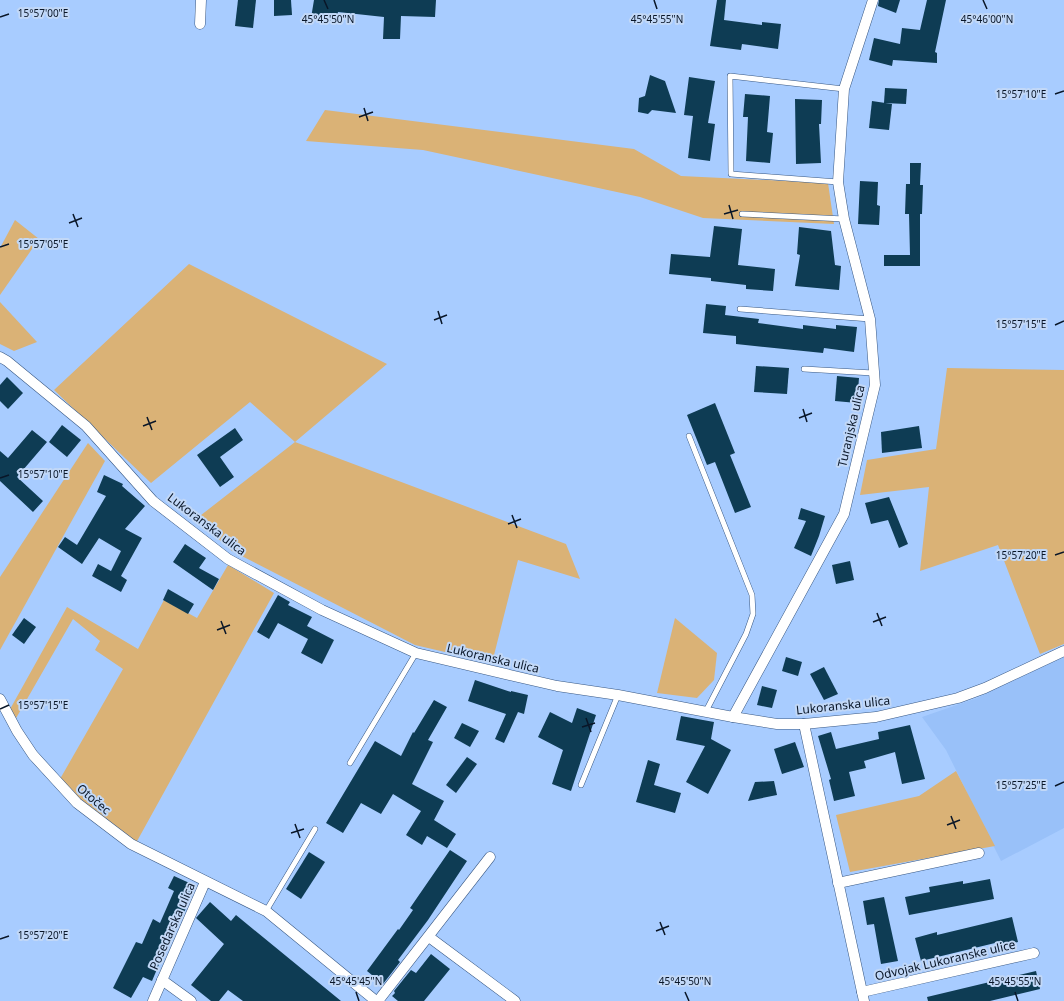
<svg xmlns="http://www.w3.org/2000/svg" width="1064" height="1001" viewBox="0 0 1064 1001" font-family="'Noto Sans',sans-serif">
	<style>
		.built { fill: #99c1f9 }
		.green { fill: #dab276 }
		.building { fill: #0e3c54 }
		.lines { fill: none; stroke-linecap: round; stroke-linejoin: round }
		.service-casing { stroke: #385884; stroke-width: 6 }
		.minor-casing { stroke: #385884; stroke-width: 11 }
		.service { stroke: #fff; stroke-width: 5 }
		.minor { stroke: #fff; stroke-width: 10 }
		.ticks { fill: none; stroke: #091628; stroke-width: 1.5 }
		.labels { text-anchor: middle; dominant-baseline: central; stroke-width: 4; stroke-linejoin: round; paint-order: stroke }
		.street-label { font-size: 12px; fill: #091628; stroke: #c2d8f7 }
		.ticks-label { font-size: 10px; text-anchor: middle; fill: #091628; stroke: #c2d8f7; stroke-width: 4; stroke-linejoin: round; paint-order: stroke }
	</style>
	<rect width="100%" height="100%" fill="#a8ccff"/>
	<polygon class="built" points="1064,657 1064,828 1001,861 946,750 922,717 977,698"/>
	<g class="green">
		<polygon points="325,110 634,149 681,176 828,183 834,224 703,218 640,197 423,150 306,141"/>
		<polygon points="15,220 39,239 0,295 0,248"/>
		<polygon points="189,264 387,364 295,442 566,544 580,579 518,560 492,663 415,645 232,551 196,519 295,442 250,402 151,483 54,390"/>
		<polygon points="0,302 37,342 14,351 0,344"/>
		<polygon points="947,368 1064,370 1064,644 1040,654 998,545 920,571 929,487 860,495 867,460 936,449"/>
		<polygon points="88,443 105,461 0,650 0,577"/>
		<polygon points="228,565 274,593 136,843 90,809 60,779 123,669 95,650 100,641 73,619 15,720 9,711 67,607 138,649 164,600 197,618"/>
		<polygon points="675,618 717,653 714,680 697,698 657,693"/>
		<polygon points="956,771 995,846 850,872 836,815 919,796"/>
	</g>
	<g class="building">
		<polygon points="238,0 256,0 253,28 235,26"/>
		<polygon points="274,0 291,0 292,15 274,16"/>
		<polygon points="314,0 436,0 435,17 401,16 400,39 383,39 384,17 338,12 336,22 311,18"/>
		<polygon points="717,0 726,0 724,20 762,25 762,22 781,24 778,49 742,44 741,50 710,46"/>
		<polygon points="879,0 900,0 896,13 878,6"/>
		<polygon points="927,0 946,0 935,52 937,53 937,63 893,60 892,66 869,60 874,38 900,44 902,28 920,30"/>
		<polygon points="650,75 665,81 676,113 652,110 648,114 638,112 639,98 645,96"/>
		<polygon points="689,77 715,81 708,123 715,124 710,161 688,158 693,116 684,115"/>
		<polygon points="885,88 907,89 906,104 884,103"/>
		<polygon points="745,94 770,96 767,132 773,133 770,163 746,161 748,117 743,117"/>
		<polygon points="795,99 822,100 821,124 819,124 821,163 796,164"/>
		<polygon points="872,101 892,104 889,130 869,128"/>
		<polygon points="910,163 921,163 920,185 923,185 922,214 920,214 920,266 884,266 884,255 910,255 909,214 905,214 906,184 910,184"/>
		<polygon points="860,181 878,182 877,205 880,206 879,225 858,224"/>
		<polygon points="714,226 742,229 738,265 775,269 773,291 746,289 746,285 711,281 711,278 669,274 671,254 710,257"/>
		<polygon points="799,227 831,231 835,265 841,266 839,290 795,286 800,255 797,254"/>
		<polygon points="706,304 726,306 725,315 759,319 758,323 803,329 803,325 836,329 836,325 857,327 854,352 824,348 823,353 736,344 736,336 703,333"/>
		<polygon points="756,366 789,368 787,394 754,392"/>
		<polygon points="837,376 859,378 857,403 835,401"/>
		<polygon points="7,377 23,393 8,409 0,401 0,385"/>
		<polygon points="715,403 735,453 730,455 751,507 735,513 715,462 707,465 687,415"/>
		<polygon points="62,425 81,440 67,457 49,442"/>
		<polygon points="919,426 922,448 882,453 881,432"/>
		<polygon points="235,428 243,440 220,457 234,477 220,487 197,455"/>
		<polygon points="32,430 47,442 17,477 43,501 33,512 0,481 0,451 8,458"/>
		<polygon points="104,475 123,484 122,486 145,506 125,529 142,538 121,576 127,580 121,592 92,576 98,564 111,571 121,551 99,538 82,564 58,547 65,537 77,545 106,496 97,492"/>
		<polygon points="889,497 908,544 899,548 888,520 871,524 865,503"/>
		<polygon points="801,508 825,516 819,536 811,556 794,548 806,521 798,519"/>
		<polygon points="185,544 206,558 199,568 219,579 213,590 173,562"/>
		<polygon points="850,561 854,580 836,584 832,565"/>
		<polygon points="168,589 194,604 188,614 163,600"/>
		<polygon points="278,595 290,602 288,605 312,617 307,626 334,640 322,664 301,653 308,639 278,623 269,639 257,632"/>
		<polygon points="24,618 36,627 24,644 12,635"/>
		<polygon points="786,657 802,662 798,676 782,671"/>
		<polygon points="824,667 838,694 824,700 810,674"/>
		<polygon points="475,680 511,692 511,691 528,695 524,714 518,712 504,743 495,739 506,714 468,701"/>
		<polygon points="762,686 777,690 772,708 757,705"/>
		<polygon points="434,700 447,707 428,740 433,742 412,784 444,801 434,820 456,834 447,848 427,836 422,845 406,835 421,811 393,794 381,814 361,803 343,833 326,823 375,741 401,756 413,732 414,733"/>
		<polygon points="577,708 596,715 571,791 552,784 563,750 538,737 550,712 572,723"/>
		<polygon points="681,716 714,722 711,739 731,750 708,794 686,782 705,746 676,740"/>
		<polygon points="462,723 479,731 470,747 454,738"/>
		<polygon points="910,725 925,779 902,784 895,752 864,761 866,768 849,772 855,796 834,801 829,780 831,779 818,736 831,732 836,749 879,739 878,732"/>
		<polygon points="795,742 804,767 782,774 774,749"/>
		<polygon points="467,757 477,764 456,793 446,785"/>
		<polygon points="648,760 660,764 654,785 681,793 675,813 636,802"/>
		<polygon points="774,781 777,795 748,801 755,782"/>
		<polygon points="450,850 467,861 428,920 398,960 400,962 383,984 367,971 398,929 399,930 413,910 410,908"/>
		<polygon points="309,852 325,862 301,899 286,889"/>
		<polygon points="174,876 196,886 176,930 174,929 152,981 143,977 131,998 113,988 136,942 142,944 153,919 160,923 174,891 168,888"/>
		<polygon points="990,879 994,899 909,915 905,897 930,892 929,887 963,881 963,884"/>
		<polygon points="884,897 898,961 881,964 874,924 867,925 863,901"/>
		<polygon points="210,902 231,921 236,915 341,1001 243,1001 228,990 219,1001 211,1001 191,985 224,944 196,918"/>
		<polygon points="1012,917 1018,942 996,947 995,943 921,961 915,938 937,932 937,935"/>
		<polygon points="431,954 450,969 424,1001 398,1001 392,996 395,993 394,991 411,970 416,973"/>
		<polygon points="1036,971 1040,989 990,1001 928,1001 927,997"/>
	</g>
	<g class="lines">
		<g class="service-casing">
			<g id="service">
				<polyline points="838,182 731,174 730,76 844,89"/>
				<polyline points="742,214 844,219"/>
				<polyline points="740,309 870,319"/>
				<polyline points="804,369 873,373"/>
				<polyline points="689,436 752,595 753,614 746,634 706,711"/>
				<polyline points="350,763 416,653"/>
				<polyline points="581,785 618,695"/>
				<polyline points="266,911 315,829"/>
			</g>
		</g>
		<g class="minor-casing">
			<g id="minor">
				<polyline points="200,24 201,0"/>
				<polyline points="0,357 7,361 86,426 153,501 228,559 322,610 416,653 557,686 618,695 733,717 777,724 804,724 876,717 958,698 985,688 1064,651"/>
				<polyline points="0,699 17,731 33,755 77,803 131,844 266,911 376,1001"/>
				<polyline points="733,717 844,514 875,385 870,319 844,219 838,182 844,89 873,0"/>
				<polyline points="804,724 864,1001"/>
				<polyline points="838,883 979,853"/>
				<polyline points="429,937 515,1001"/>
				<polyline points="162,980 191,1001"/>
				<polyline points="862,992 1034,953"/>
				<polyline points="153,1001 205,882"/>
				<polyline points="378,1001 490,857"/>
			</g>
		</g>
		<use href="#service" class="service"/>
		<use href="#minor" class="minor"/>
	</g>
	<path class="ticks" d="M324,0L328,9M654,0L657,9M983,0L987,9M0,17L9,14M1055,94L1064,91M364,108L368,121M359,117L373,112M729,205L733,219M73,214L78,227M724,214L738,210M69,223L82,218M0,247L9,244M438,311L442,324M434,320L447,315M1055,325L1064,321M803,409L807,422M147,417L152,430M799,418L812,413M143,426L156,421M0,478L9,475M512,515L517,528M508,524L521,519M1055,555L1064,552M877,613L882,626M221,621L226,634M873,622L886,617M217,630L230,625M0,709L9,705M586,718L591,732M582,727L595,723M1055,786L1064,782M951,816L956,829M295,824L300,838M947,825L960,820M291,833L304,829M660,922L665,935M656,931L669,926M0,939L9,936M356,992L359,1001M685,992L689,1001M1015,992L1018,1001"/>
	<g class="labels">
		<g class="street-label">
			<text transform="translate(851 426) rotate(-77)">Turanjska ulica</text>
			<text transform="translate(207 524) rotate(37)">Lukoranska ulica</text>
			<text transform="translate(493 658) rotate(13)">Lukoranska ulica</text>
			<text transform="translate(843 705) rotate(-6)">Lukoranska ulica</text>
			<text transform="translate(94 799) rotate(40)">Otočec</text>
			<text transform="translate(172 926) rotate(-66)">Posedarska ulica</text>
			<text transform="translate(945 960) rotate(-13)">Odvojak Lukoranske ulice</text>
		</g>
	</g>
	<g class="ticks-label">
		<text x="43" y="17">15°57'00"E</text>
		<text x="328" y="23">45°45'50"N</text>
		<text x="657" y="23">45°45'55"N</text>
		<text x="987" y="23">45°46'00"N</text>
		<text x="1021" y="98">15°57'10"E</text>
		<text x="43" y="248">15°57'05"E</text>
		<text x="1021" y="328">15°57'15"E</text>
		<text x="43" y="478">15°57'10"E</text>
		<text x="1021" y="559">15°57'20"E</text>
		<text x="43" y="709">15°57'15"E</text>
		<text x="1021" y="789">15°57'25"E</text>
		<text x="43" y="939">15°57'20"E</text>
		<text x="356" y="985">45°45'45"N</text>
		<text x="685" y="985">45°45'50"N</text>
		<text x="1015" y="985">45°45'55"N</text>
	</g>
</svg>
